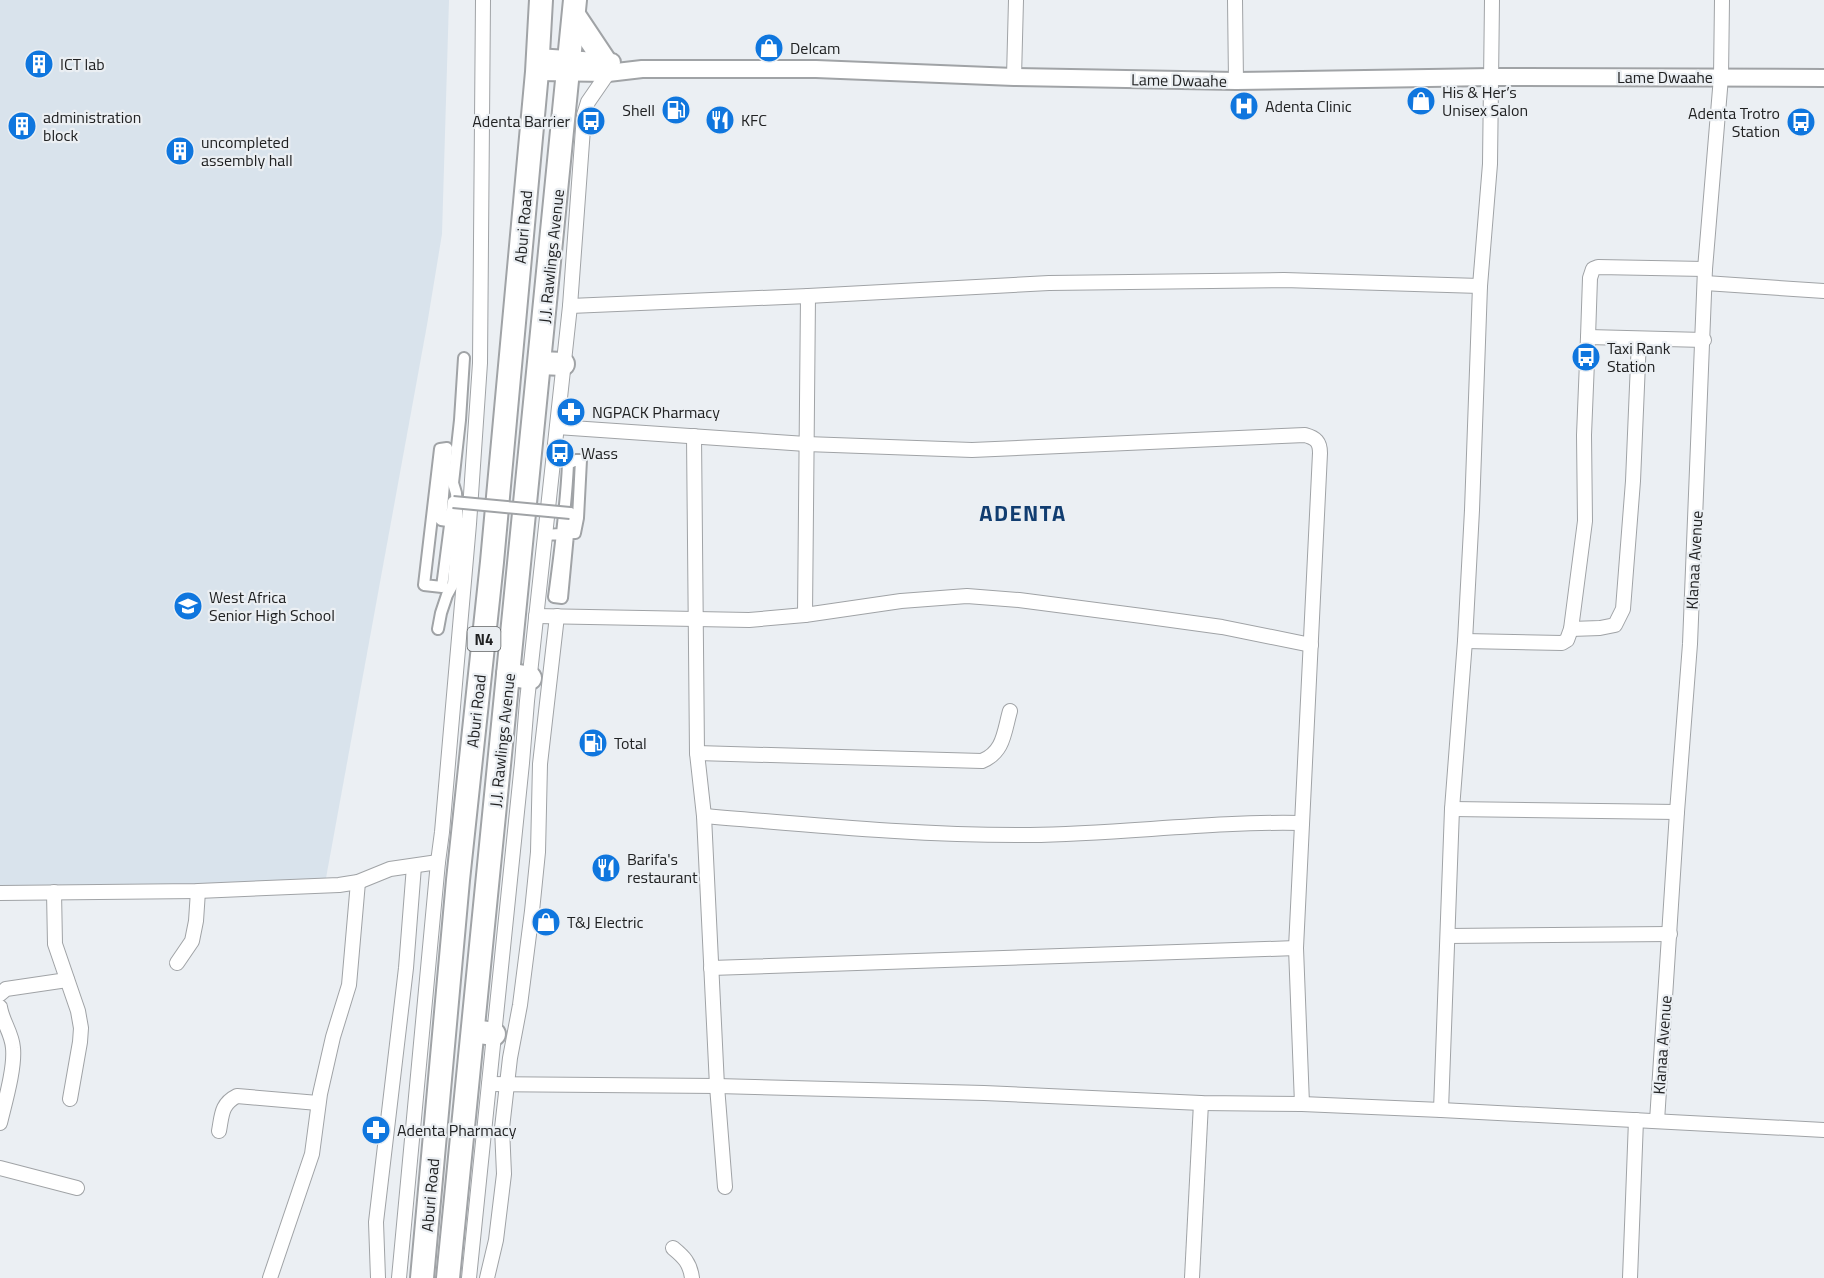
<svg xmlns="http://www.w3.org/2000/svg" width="1824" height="1278" viewBox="0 0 1824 1278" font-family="'Titillium Web',sans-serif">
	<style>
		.built { fill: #d9e3ec }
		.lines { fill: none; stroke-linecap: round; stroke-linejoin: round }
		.pedestrian-casing { stroke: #a0a3a6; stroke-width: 14 }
		.minor-casing { stroke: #a0a3a6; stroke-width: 16 }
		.tertiary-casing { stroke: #a0a3a6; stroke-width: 20 }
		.trunk-casing { stroke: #a0a3a6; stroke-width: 26 }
		.pedestrian { stroke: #fff; stroke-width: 10 }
		.minor { stroke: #fff; stroke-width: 14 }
		.tertiary { stroke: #fff; stroke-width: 16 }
		.trunk { stroke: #fff; stroke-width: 22 }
		.pedestrian-bridge-casing { stroke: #a0a3a6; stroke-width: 14; stroke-linecap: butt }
		.pedestrian-bridge { stroke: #fff; stroke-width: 10 }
		.labels { text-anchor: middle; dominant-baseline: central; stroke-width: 4.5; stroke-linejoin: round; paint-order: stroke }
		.shield { fill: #ebeff3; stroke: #5e6061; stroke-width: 1.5 }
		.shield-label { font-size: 15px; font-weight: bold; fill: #212223 }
		.poi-label { font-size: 16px; fill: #212223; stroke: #ebeff3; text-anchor: start }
		.street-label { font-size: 16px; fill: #212223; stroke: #ebeff3 }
		.district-label { font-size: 22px; font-weight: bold; letter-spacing: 1.5px; fill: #113d70; stroke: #ebeff3 }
	</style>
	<rect width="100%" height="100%" fill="#ebeff3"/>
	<polygon class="built" points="0,0 449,0 442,234 427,325 324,889 0,887"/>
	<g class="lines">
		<g class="pedestrian-casing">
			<g id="pedestrian">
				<polyline points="453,502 442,587 424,585 440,449 447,448 441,520 469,524"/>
				<path d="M545,535L575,533L578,518L581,460H576L568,464C566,509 560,553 554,597L562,598L570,513"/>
				<polyline points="438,629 441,613 447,595 453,584 458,522 456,493 453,483 460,420 464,358"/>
			</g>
		</g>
		<g class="minor-casing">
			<g id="minor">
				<polyline points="1235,0 1236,81"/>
				<polyline points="1014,77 1016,0"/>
				<polyline points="1705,283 1824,291"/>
				<polyline points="570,306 808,296 1049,283 1284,280 1480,286"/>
				<polyline points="1588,337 1590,278 1593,269 1598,267 1705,269"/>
				<path d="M557,427L806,444L972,450L1305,435C1316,438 1320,442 1320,453L1296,948L1302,1104"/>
				<polyline points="694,436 697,753 704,816 717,1086 725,1187"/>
				<polyline points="805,615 808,296"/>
				<polyline points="536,616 749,620 805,615 901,601 967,596 1019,600 1142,616 1222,627 1311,645"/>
				<polyline points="1571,629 1600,628 1615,625 1623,609 1633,481 1639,339"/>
				<polyline points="1465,641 1562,643 1567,640 1571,629 1585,521 1584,435 1588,337 1704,340"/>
				<path d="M697,753L982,761C1004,752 1004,732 1010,711"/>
				<polyline points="1452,809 1677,812"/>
				<path d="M704,816C813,825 922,836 1030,835C1121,834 1211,821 1302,823"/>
				<polyline points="54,892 55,944 78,1011 81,1028 80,1042 70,1099"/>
				<polyline points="0,893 198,891 339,885 358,882 390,869 438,862"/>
				<polyline points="1448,936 1670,934"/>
				<polyline points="177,963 192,941 196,921 198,891"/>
				<polyline points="711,968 1296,948"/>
				<polyline points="0,994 6,989 67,980"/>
				<path d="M0,1007C2,1021 12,1033 13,1048C15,1068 5,1102 0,1123"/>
				<polyline points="489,1084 717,1086 984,1093 1201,1103 1302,1104 1441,1110 1824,1130"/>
				<polyline points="1441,1110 1452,809 1465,641 1472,510 1480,286 1490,164 1492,0"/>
				<polyline points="1657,1121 1677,812 1690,644 1705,269 1721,77 1722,0"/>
				<path d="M219,1131C222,1115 221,1104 237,1096L318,1103"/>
				<polyline points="0,1168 77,1188"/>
				<path d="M673,1248C684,1257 690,1263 692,1278"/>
				<polyline points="270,1278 312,1154 320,1094 333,1037 349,985 358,882"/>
				<polyline points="378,1278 376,1222 406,968 414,866"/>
				<polyline points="399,1278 438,862 442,832 469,524 480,363 483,0"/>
				<polyline points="469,1278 522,763 527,701 570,306 584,115 588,102 608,73"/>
				<polyline points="487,1278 496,1240 504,1174 502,1128 510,1058 520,1005 532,911 538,852 540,764 557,616"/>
				<polyline points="1192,1278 1201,1103"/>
				<polyline points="1630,1278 1636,1120"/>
			</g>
		</g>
		<g class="tertiary-casing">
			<g id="tertiary">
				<polyline points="537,57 612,62"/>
				<polyline points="537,72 608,73 642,69 816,69 1014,77 1236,81 1492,77 1824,78"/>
			</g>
		</g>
		<g class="trunk-casing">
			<g id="trunk">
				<polyline points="574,15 604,60"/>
				<polyline points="540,363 563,364"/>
				<polyline points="508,674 530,678"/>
				<polyline points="473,1031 494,1034"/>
				<polyline points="422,1278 458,880 492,562 537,72 541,0"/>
				<polyline points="448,1278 575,0"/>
			</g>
		</g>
		<use href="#pedestrian" class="pedestrian"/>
		<use href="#minor" class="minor"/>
		<use href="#tertiary" class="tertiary"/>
		<use href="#trunk" class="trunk"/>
		<g class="pedestrian-bridge-casing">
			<polyline id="pedestrian-bridge" points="453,502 570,513"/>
		</g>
		<use href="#pedestrian-bridge" class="pedestrian-bridge"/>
	</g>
	<defs>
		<g id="shop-disc" transform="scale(1.5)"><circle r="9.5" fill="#0f76de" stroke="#ebeff3"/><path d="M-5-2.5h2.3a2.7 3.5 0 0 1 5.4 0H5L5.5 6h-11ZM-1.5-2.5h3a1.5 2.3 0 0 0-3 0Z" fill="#fff"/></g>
		<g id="building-disc" transform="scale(1.5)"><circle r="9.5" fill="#0f76de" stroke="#ebeff3"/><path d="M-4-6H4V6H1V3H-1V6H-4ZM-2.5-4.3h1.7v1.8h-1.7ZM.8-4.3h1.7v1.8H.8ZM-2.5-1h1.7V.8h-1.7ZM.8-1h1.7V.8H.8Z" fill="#fff"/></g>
		<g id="hospital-disc" transform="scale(1.5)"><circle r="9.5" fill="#0f76de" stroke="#ebeff3"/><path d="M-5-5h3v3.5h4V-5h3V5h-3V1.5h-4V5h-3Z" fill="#fff"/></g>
		<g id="fuel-disc" transform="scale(1.5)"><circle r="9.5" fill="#0f76de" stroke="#ebeff3"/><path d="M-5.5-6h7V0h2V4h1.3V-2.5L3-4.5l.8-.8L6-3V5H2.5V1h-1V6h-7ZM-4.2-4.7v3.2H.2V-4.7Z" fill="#fff"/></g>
		<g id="restaurant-disc" transform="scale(1.5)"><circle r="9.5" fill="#0f76de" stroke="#ebeff3"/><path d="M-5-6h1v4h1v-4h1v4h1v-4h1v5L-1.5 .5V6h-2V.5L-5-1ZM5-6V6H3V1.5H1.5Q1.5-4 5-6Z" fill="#fff"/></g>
		<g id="bus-disc" transform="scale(1.5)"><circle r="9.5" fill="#0f76de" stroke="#ebeff3"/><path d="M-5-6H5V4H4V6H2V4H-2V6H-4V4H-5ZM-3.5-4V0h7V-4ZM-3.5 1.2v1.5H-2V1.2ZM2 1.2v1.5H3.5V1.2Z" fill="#fff"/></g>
		<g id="pharmacy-disc" transform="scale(1.5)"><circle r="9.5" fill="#0f76de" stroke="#ebeff3"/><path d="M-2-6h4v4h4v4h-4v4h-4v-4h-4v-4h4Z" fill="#fff"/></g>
		<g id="school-disc" transform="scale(1.5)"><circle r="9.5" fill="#0f76de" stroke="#ebeff3"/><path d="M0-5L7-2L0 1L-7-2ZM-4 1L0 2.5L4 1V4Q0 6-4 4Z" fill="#fff"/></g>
	</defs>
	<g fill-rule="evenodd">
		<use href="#shop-disc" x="769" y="48"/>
		<use href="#building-disc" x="39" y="64"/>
		<use href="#shop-disc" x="1421" y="101"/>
		<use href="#hospital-disc" x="1244" y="106"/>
		<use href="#fuel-disc" x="676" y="110"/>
		<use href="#restaurant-disc" x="720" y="120"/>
		<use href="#bus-disc" x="591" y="121"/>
		<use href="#bus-disc" x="1801" y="122"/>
		<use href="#building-disc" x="22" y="126"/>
		<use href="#building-disc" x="180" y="151"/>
		<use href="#bus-disc" x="1586" y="357"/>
		<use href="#pharmacy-disc" x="571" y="412"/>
		<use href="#bus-disc" x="560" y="453"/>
		<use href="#school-disc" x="188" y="606"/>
		<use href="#fuel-disc" x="593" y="743"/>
		<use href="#restaurant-disc" x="606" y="868"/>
		<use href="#shop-disc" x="546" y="922"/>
		<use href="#pharmacy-disc" x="376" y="1130"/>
	</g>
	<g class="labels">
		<rect class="shield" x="467.5" y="627" width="33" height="24" rx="4.5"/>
		<g class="shield-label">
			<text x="484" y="639">N4</text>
		</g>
		<g class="poi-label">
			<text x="790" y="48">Delcam</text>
			<text x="60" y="64">ICT lab</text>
			<text x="1442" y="92">His &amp; Her’s<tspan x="1442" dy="18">Unisex Salon</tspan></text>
			<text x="1265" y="106">Adenta Clinic</text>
			<text x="655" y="110" text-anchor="end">Shell</text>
			<text x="1780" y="113" text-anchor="end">Adenta Trotro<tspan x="1780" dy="18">Station</tspan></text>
			<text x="43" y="117">administration<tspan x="43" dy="18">block</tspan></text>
			<text x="741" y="120">KFC</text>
			<text x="570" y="121" text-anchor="end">Adenta Barrier</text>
			<text x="201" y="142">uncompleted<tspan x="201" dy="18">assembly hall</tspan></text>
			<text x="1607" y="348">Taxi Rank<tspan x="1607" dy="18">Station</tspan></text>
			<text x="592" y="412">NGPACK Pharmacy</text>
			<text x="581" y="453">Wass</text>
			<text x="209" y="597">West Africa<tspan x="209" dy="18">Senior High School</tspan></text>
			<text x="614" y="743">Total</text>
			<text x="627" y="859">Barifa's<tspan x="627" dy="18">restaurant</tspan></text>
			<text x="567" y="922">T&amp;J Electric</text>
			<text x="397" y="1130">Adenta Pharmacy</text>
		</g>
		<g class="street-label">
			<text x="1665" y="77">Lame Dwaahe</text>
			<text transform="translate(1179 80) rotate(1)">Lame Dwaahe</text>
			<text transform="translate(523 227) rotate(-85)">Aburi Road</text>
			<text transform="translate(551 256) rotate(-84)">J.J. Rawlings Avenue</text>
			<text transform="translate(1694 560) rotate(-87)">Klanaa Avenue</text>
			<text transform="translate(476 711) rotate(-84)">Aburi Road</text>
			<text transform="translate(502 740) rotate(-84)">J.J. Rawlings Avenue</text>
			<text transform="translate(1662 1045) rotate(-86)">Klanaa Avenue</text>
			<text transform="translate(430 1195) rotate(-85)">Aburi Road</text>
		</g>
		<g class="district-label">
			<text x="1023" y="513">ADENTA</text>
		</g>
	</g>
</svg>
